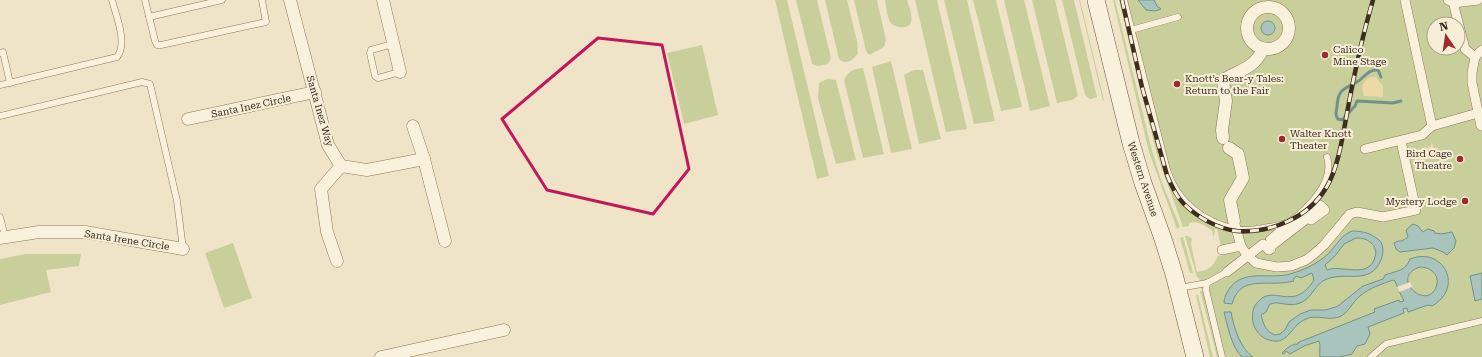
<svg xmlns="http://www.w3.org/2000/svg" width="1482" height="357" viewBox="0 0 1482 357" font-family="'Roboto Serif',serif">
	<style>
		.green { fill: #c9cf9b; fill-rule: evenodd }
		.sand { fill: #ecd9a5 }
		.water { fill: #a9c4bc; stroke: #6f938a; fill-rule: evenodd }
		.pier { fill: #f0e4c8 }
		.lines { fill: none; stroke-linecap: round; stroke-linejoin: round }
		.stream { stroke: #6f938a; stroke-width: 3 }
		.service-casing { stroke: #8d765c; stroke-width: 7 }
		.pedestrian-casing { stroke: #8d765c; stroke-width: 10 }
		.minor-casing { stroke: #8d765c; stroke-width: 13 }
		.secondary-casing { stroke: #6f573f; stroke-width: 18 }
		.service { stroke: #faf1dc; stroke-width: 6 }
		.pedestrian { stroke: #faf1dc; stroke-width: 9 }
		.minor { stroke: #faf1dc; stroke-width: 12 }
		.secondary { stroke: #faf1dc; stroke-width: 17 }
		.rail-casing { stroke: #3d2e20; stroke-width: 4.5 }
		.rail { stroke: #f7eed8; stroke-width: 3; stroke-dasharray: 9; stroke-linecap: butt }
		.marked { fill: none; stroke: #c2185b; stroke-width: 3; stroke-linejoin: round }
		.poi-dot { fill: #9e2a2b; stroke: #f7eed8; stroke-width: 1.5 }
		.labels { text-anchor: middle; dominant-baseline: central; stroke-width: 4; stroke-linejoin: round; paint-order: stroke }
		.poi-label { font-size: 10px; fill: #3d2e20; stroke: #f7eed8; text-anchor: start }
		.street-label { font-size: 10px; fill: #3d2e20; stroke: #f7eed8 }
	</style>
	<rect width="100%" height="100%" fill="#f0e4c8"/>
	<g class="green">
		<polygon points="775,0 787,0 829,176 817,179"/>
		<polygon points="796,0 817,0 831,58 828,64 818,66 812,64"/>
		<path d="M825,0H847L857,41L858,53C853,60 848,66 839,59Z"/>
		<polygon points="854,0 877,0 886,40 884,47 869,55 866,51"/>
		<path d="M885,0H907C909,6 913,16 911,22C909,30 894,28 890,22C887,16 886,6 885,0Z"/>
		<polygon points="915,0 937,0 967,129 946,132"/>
		<polygon points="944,0 967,0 995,121 974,124"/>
		<polygon points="973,0 996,0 1022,107 1001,111"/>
		<polygon points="1004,0 1024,0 1050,106 1030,111"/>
		<polygon points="1032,0 1055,0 1078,96 1072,100 1057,103"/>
		<polygon points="1062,0 1074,0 1097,97 1090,99 1085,95"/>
		<polygon points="1079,0 1080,0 1104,100 1103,101"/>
		<polygon points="1113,0 1115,0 1151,147 1161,180 1180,227 1177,229 1149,152"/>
		<path d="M1119,0H1482V357H1217L1200,291H1202L1199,278L1197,277L1185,236H1188L1192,239L1191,244L1197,272C1210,269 1212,268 1218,256L1223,255L1217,229H1215L1214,236H1213L1212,230C1205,226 1198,220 1189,223V226L1183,227L1157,155ZM1434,24H1458V48H1434Z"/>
		<polygon points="702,45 718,115 684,124 667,53"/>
		<polygon points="891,61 912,149 891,153 872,67"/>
		<path d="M863,68L884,154L863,158L844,80C848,71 854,69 863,68Z"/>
		<polygon points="914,70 923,70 941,139 919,144 904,75"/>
		<polygon points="827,79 836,80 856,160 836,164 818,98 819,83"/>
		<polygon points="1183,237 1193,273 1190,273 1180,238"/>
		<polygon points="233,243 252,298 224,308 205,253"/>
		<polygon points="26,254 81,254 79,266 46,270 51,292 0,305 0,259"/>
		<polygon points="1196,295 1198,295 1213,357 1210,357"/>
	</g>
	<g class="sand">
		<path d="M1371,77H1376L1383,86V97L1364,96C1361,87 1362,81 1371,77Z"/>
		<polygon points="1432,142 1436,157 1415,162 1412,151 1429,147 1431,145 1431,143"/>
	</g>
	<g class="water">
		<polygon points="1138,0 1154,0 1157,6 1161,9 1155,11 1146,10"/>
		<circle cx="1268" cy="28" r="7"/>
		<polygon points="1413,224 1418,226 1423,232 1428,229 1434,231 1436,234 1437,233 1441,234 1452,232 1456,241 1454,248 1447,255 1443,252 1433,248 1400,252 1396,249 1394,243 1398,241 1402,241 1408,237 1406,230"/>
		<path d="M1352,231C1364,231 1373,234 1381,242C1384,249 1383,254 1381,260C1370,286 1346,271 1327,279C1315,283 1312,299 1300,303C1292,306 1286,304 1278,303C1275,302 1273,304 1270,304L1266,312L1261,315C1264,325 1265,331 1275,335L1280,334L1285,330L1289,322L1300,314L1311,310H1326L1338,306L1363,286L1383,279L1385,275C1396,271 1406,271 1410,259C1443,246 1465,287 1432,306L1428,305L1408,312L1407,308L1403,309L1404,313L1368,327L1370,334L1365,344L1357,346L1352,354L1340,357H1320C1319,352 1321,345 1319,341L1304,346L1290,354L1286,351L1284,354L1282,353C1287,348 1291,344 1298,344L1299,342L1375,312L1374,309L1399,300L1400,302L1404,301L1399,291L1395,281L1393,280C1382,284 1369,288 1360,296C1352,302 1349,313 1339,317C1328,321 1316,314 1306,319C1289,326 1289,348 1266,339C1260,336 1255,330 1253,323C1252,317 1252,308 1257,303C1273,282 1293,314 1314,280L1312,273L1301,278L1296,276L1293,280L1294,281C1289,282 1284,283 1279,283C1258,284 1239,279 1232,304L1224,303C1224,298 1226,294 1229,289C1244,268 1269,280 1290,274C1304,270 1317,264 1328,254C1337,245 1340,236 1352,231ZM1356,238C1362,238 1367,239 1371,243C1375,246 1377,252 1375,257C1369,280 1341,264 1327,270L1325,265L1335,256L1344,244ZM1420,267C1429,267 1439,273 1437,284C1430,314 1387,278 1420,267Z"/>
		<polygon points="1482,273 1482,299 1475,301 1470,276"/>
		<path d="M1224,312H1231C1234,328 1240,348 1253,357H1242C1231,346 1228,327 1224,312Z"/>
	</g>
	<polygon class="pier" points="1410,282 1412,287 1399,292 1397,287"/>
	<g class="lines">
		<path class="stream" d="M1381,77L1378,70C1368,69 1365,77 1357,82C1343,90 1338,89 1337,107C1336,112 1335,115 1338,119L1342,120L1355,106L1357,101L1393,103L1401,101"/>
		<g class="service-casing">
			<g id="service">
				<polyline points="145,0 155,41 157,45 161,45 266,22 262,0"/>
				<path d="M1124,0L1167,170C1177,202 1203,222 1236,229C1246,232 1258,229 1269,227C1277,226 1288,223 1295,218C1303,211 1312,203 1318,194C1326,183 1331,170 1327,157"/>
				<polyline points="149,17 222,0"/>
				<polyline points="1131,30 1178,17"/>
				<polyline points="393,44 371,50 370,53 375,76 378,78 400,72"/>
				<polyline points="0,53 3,52 10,83"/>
				<path d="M0,85L117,57C128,43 116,16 112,0"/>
				<polyline points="0,116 142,82 150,84 177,201 183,249"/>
				<polyline points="0,217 5,237"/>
				<polyline points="1269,239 1288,223"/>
				<polyline points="1179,288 1207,283"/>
				<polyline points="1222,357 1206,290 1207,283 1227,272"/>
				<polyline points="1371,357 1386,344 1482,321"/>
			</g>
		</g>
		<g class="pedestrian-casing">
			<g id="pedestrian">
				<polyline points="1405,0 1432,126"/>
				<polyline points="1448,0 1454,3 1478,0"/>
				<polyline points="1454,3 1455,10 1465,49 1475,57 1472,73 1472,83 1481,126"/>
				<polyline points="1475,57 1482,50"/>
				<polyline points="1365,149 1422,135 1432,126 1478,113"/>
				<polygon points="1320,205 1325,210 1311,220 1309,217 1270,247 1271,249 1269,250 1266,247"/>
				<polyline points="1234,221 1241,246 1247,255 1256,263 1277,267 1291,266 1306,260 1314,254 1324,245 1350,214 1357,212 1383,217 1416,210 1401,141"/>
				<polyline points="1222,250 1241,246"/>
				<polyline points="1227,272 1263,244"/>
			</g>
		</g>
		<g class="minor-casing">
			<g id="minor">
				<polyline points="290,0 328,145 341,166 321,189 327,232 337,261"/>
				<polyline points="383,0 400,72"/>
				<circle cx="1268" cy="28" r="21"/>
				<polyline points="188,119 315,92"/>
				<polyline points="413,126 424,159 445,241"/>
				<path d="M1223,138L1222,130L1226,101L1223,80C1239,70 1254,69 1263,49"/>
				<polyline points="1229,148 1238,154 1243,178 1230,200 1234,221"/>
				<polyline points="341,166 367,170 424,159"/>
				<polyline points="0,238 39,232 85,232 183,249"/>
				<polyline points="381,357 504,330"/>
			</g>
		</g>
		<g class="secondary-casing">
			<polyline id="secondary" points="1096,0 1131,143 1143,183 1163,239 1174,274 1195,357"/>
		</g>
		<use href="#service" class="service"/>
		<use href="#pedestrian" class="pedestrian"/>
		<use href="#minor" class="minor"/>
		<use href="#secondary" class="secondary"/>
		<g class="rail-casing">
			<path id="rail" d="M1122,0L1142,87L1167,175C1171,185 1176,196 1184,204C1197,217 1218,229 1237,231C1271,233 1308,218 1326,188C1338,169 1343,135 1347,113C1354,75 1362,37 1373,0"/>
		</g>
		<use href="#rail" class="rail"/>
	</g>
	<path class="marked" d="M598,38L662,45L689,169L653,214L547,190L502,119Z"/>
	<g class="poi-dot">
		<circle cx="1325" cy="55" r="4"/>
		<circle cx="1177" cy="84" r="4"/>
		<circle cx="1282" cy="139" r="4"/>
		<circle cx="1460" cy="159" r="4"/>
		<circle cx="1465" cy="201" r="4"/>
	</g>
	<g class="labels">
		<g class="poi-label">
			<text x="1333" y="49">Calico<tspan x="1333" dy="12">Mine Stage</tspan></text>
			<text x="1185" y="78">Knott’s Bear-y Tales:<tspan x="1185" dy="12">Return to the Fair</tspan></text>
			<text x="1290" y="133">Walter Knott<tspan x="1290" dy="12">Theater</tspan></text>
			<text x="1452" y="153" text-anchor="end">Bird Cage<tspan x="1452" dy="12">Theatre</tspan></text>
			<text x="1457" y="201" text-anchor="end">Mystery Lodge</text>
		</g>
		<g class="street-label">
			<text transform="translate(251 106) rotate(-12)">Santa Inez Circle</text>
			<text transform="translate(320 111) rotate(74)">Santa Inez Way</text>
			<text transform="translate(1143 179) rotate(72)">Western Avenue</text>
			<text transform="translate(127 240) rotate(9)">Santa Irene Circle</text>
		</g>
	</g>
	<g transform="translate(1446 36) rotate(347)"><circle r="19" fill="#f7eed8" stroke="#ada18e"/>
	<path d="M0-3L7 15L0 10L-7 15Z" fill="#9e2a2b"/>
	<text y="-6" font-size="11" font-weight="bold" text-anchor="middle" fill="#3d2e20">N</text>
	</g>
</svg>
